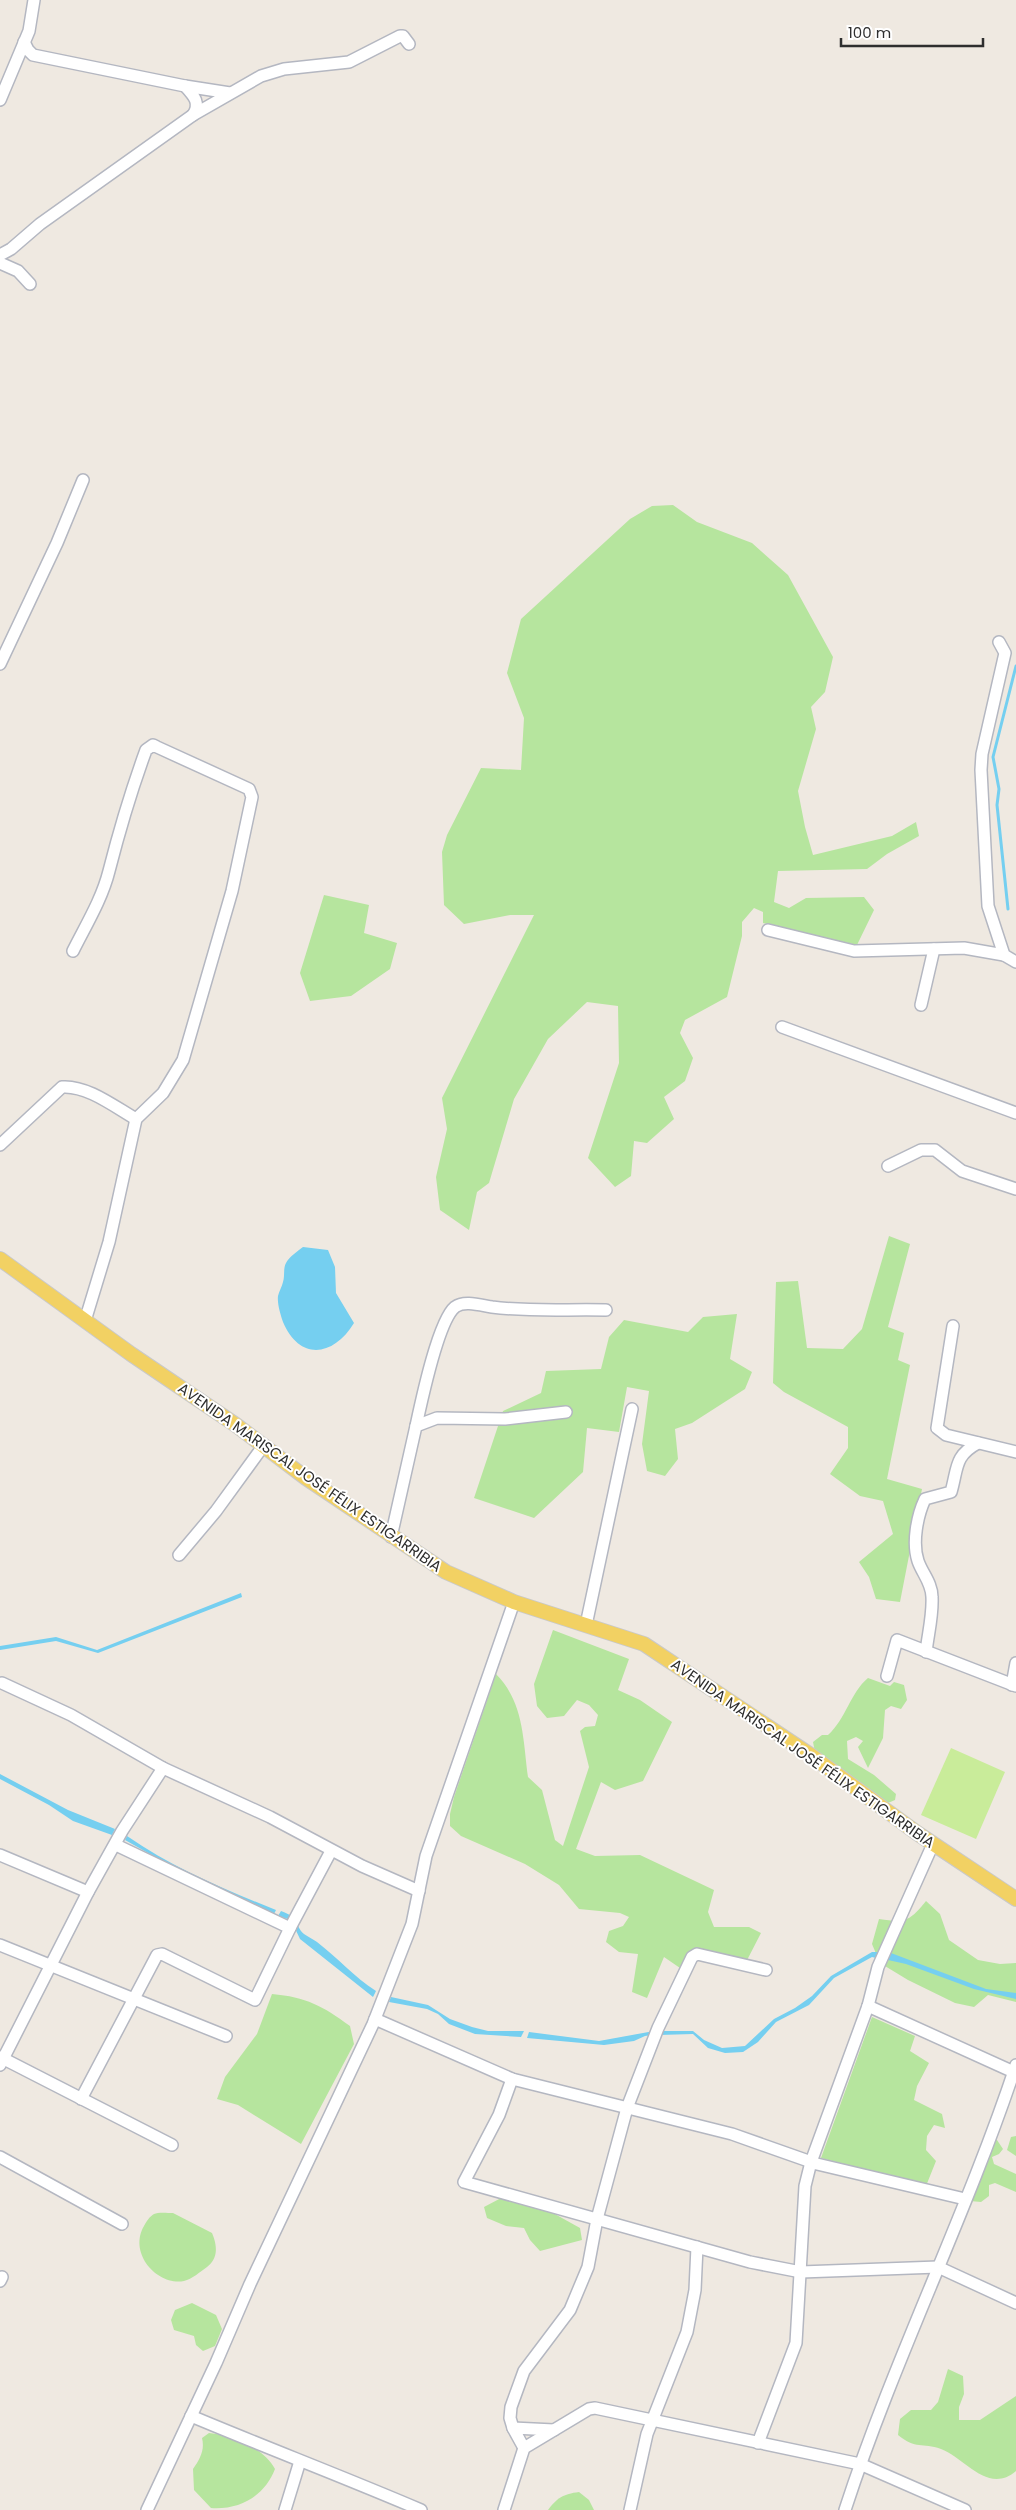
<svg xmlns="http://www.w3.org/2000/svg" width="1016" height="2510" viewBox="0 0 1016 2510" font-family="Poppins,sans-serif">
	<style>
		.green { fill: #b6e59e }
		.pitch { fill: #c9ec9a }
		.water { fill: #75cff0 }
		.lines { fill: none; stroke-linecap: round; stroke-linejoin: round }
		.stream { stroke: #75cff0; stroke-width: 3 }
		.minor-casing { stroke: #b4b7c1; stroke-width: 14 }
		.major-casing { stroke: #c9c9c9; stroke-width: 16 }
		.minor { stroke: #fff; stroke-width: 11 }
		.major { stroke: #f2d163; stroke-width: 14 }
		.labels { text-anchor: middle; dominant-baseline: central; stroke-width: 4; stroke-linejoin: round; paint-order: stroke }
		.street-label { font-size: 15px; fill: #2e2e2e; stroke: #fff }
	</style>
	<rect width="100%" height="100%" fill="#efe9e1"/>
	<g class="green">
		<polygon points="673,505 697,522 752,543 788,575 833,657 825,692 811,707 816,729 798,791 805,827 813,855 892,836 916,822 919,836 887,854 867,869 778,871 774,902 789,908 806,898 864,897 874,910 857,945 763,923 763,912 754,908 742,922 742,936 727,997 685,1020 680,1033 693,1058 685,1081 664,1097 674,1119 647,1143 634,1141 631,1176 615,1187 588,1158 619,1063 618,1006 587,1002 548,1039 514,1099 489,1183 477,1192 469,1230 440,1210 436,1177 447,1129 442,1098 534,915 510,915 464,924 444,905 442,852 447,835 481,768 521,770 524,718 507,673 521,619 630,519 652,506"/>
		<polygon points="324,895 369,905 364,933 397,943 390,969 351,996 310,1001 300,973"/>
		<polygon points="889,1236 910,1244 888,1327 904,1333 898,1360 910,1365 887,1479 922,1489 900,1602 876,1599 869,1577 859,1562 893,1534 883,1501 860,1496 830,1474 848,1448 848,1427 784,1392 773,1383 776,1282 798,1281 807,1348 843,1349 862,1329"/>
		<polygon points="737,1314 730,1359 752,1372 745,1389 692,1423 675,1429 678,1459 665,1476 647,1471 642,1444 649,1391 627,1387 619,1432 587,1428 583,1472 534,1518 474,1498 503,1411 541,1393 546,1371 601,1369 609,1337 624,1320 688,1332 703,1317"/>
		<path d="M553,1630L629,1659L618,1690L640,1700L672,1722L643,1781L615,1790L601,1782L576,1849L595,1856L640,1855L714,1890L708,1912L714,1927H749L761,1933L744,1966L696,1957L680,1968L664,1957L647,1998L632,1992L638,1954L619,1952L606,1942L609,1931L623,1926L629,1917L620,1913L579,1909L559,1885L525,1864L461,1836L450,1826V1814L454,1797L496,1674C524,1702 523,1740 528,1777L542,1790L555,1840L563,1846L589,1767L580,1731L585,1727L595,1726L598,1715L589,1705L577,1700L564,1716L547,1718L537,1706L534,1684Z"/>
		<path d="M868,1678L890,1686L894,1682L904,1685L907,1700L901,1709L891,1706L885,1710L883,1738L868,1768L858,1747L863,1741L856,1737L847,1741L848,1759L874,1775L896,1794L895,1800L888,1803L856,1785L815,1752L813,1742L822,1735H828C846,1719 850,1693 868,1678Z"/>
		<path d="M926,1901L940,1914L949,1940L978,1960L1000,1964L1016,1963V2002L988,1995L974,2007L955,2003L908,1980L880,1963L872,1944L879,1919C905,1923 909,1922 926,1901Z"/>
		<path d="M272,1994C306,1997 323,2006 350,2026L354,2044L301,2144L238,2105L217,2099L225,2077L257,2034Z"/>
		<polygon points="872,2017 915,2036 910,2051 929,2063 917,2086 914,2100 942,2114 945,2128 934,2125 927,2136 926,2150 936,2161 926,2186 821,2158"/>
		<polygon points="1016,2136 1016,2156 1007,2150 1011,2137"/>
		<polygon points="987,2139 997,2140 1003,2149 999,2154 992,2157 994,2164 1016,2174 1016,2192 995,2183 989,2185 989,2196 981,2202 970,2201"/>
		<polygon points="503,2197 535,2203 580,2228 582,2240 540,2251 530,2240 524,2228 506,2226 487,2218 484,2207"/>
		<path d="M173,2213L212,2233C217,2245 219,2258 207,2267C200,2272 192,2279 184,2281C157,2286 128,2253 144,2226C146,2222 150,2216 154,2214C158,2212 167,2213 173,2213Z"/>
		<polygon points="192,2303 216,2315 222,2329 215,2346 203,2351 196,2345 194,2336 174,2330 171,2320 175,2310"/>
		<path d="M948,2369L963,2376L964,2394L959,2407V2420H980L1016,2396V2471C988,2495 965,2458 941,2449C922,2442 916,2450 898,2435L900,2419L911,2410H931L938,2402Z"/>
		<path d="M209,2433C232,2435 264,2448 275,2469C265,2495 241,2510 211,2508L194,2490L193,2469C200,2459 205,2450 202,2438Z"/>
		<path d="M579,2492L589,2500L594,2510H548C557,2498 563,2494 579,2492Z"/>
	</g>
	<polygon class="pitch" points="951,1748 1005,1772 976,1839 921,1815"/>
	<g class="water">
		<path d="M303,1247L328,1250L335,1267L336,1293L354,1323C334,1356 300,1362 283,1322C281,1316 277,1304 278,1296C279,1291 282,1287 283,1282C285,1276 283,1268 286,1263C289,1257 298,1251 303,1247Z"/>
		<polygon points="241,1593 242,1597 98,1653 56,1641 0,1650 0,1646 56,1637 97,1650"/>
		<polygon points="0,1774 68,1810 115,1829 112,1835 73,1821 49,1805 0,1779"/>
		<path d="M127,1836C173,1868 224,1889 276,1910L274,1914L187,1875L125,1840Z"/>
		<path d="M281,1911C303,1919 293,1924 304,1934C308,1937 313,1939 317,1942C338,1958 354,1977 376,1991L373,1997L300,1939L291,1920L278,1916Z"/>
		<polygon points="872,1952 879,1952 876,1958 872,1957 834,1978 809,2005 776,2022 758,2042 743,2052 725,2053 708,2048 693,2034 659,2035 661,2031 693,2031 704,2040 722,2048 745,2046 774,2019 795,2008 812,1996 831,1976"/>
		<polygon points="891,1953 986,1989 1016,1993 1016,1999 974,1989 906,1964 888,1960"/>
		<polygon points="391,1997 428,2005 450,2019 472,2027 488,2031 524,2031 521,2037 475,2034 449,2024 438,2014 427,2009 389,2002"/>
		<polygon points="654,2031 652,2035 645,2036 634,2041 604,2045 527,2038 529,2032 599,2041"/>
	</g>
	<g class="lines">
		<polyline class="stream" points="1008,909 997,805 999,789 993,757 1016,666"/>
		<g class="minor-casing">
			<g id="minor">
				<polyline points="24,42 28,50 33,55 185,86"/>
				<polyline points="0,100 29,31 34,0"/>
				<path d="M193,115C201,103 194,96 185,86L230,93"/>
				<polyline points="0,255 11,249 40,224 193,115 261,76 284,69 349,62 400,36 403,36 409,44"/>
				<polyline points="0,263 18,271 30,284"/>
				<polyline points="999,642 1005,653 982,754 981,770 988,906 1004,955 1016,962"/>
				<polyline points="0,664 57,543 83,480"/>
				<polyline points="768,930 854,951 964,948 1004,955"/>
				<path d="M73,951C86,925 102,899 109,871C120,828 131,791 146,750L153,745L157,747L249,789L252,797L232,891L183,1060L163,1093L136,1119L109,1242L85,1321"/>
				<polyline points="921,1005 934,949"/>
				<polyline points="782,1027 1016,1113"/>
				<path d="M0,1145L62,1087C87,1085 115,1107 136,1119"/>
				<polyline points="888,1166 921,1150 935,1150 962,1171 1016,1189"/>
				<polyline points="953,1326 937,1428 946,1435 1016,1452"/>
				<path d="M416,1426C421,1403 438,1321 455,1307C464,1300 480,1305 492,1307C529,1312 568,1309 606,1310"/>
				<polyline points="391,1537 416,1426 437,1418 505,1419 566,1412"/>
				<polyline points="179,1555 216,1511 264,1445"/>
				<polyline points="586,1625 632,1409"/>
				<path d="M926,1652C928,1634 933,1615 932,1597C932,1583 922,1573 918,1561C912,1543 917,1516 925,1499L951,1492C958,1468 954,1456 978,1443"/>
				<polyline points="887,1676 897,1640 1016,1686"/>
				<polyline points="2,1683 71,1715 163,1768 270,1817 362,1866 419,1891"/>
				<polyline points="1012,1685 1016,1663"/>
				<polyline points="0,1855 88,1892"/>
				<polyline points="290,1928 331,1851"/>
				<polyline points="0,1945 226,2036"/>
				<polyline points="868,2006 1016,2073"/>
				<polyline points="375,2019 512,2079 732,2134 817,2164 965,2199"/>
				<polyline points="0,2057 172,2145"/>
				<polyline points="0,2065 88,1892 122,1831 163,1768"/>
				<polyline points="512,2079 499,2115 464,2182 750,2262 801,2272 938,2267 1016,2303"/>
				<polyline points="81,2099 157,1955 162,1954 255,2000 290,1928 116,1845"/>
				<polyline points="0,2157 122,2224"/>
				<polyline points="0,2281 2,2277"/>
				<path d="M191,2416C267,2448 344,2477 421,2510"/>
				<polyline points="513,2428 554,2430"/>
				<polyline points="758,2443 796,2343 805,2186 811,2162 868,2006 878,1967 933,1844"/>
				<polyline points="524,2448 513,2428 510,2418 511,2407 524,2371 570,2310 588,2267 597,2219 627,2108 658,2028 692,1957 697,1954 766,1970"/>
				<polyline points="147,2510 216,2363 250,2284 373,2024 412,1924 426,1856 514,1602"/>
				<polyline points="285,2510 300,2461"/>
				<polyline points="504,2510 524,2448 589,2409 595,2408 860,2464 965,2510"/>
				<polyline points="630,2510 647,2434 687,2332 695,2290 697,2247"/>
				<path d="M845,2510C894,2359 966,2216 1016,2065"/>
			</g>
		</g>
		<g class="major-casing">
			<polyline id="major" points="0,1259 131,1354 236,1425 306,1478 446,1572 514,1602 644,1644 809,1754 917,1833 1016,1899"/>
		</g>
		<use href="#minor" class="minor"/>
		<use href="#major" class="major"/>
	</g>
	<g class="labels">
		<g class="street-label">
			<text transform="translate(310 1477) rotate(35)">AVENIDA MARISCAL JOSÉ FÉLIX ESTIGARRIBIA</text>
			<text transform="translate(803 1753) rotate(35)">AVENIDA MARISCAL JOSÉ FÉLIX ESTIGARRIBIA</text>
		</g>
	</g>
	<path d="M841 38v8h142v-8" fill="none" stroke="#2e2e2e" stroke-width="2.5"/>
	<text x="848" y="38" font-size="15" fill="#2e2e2e" stroke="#ffffff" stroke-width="4" paint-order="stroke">100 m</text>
</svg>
